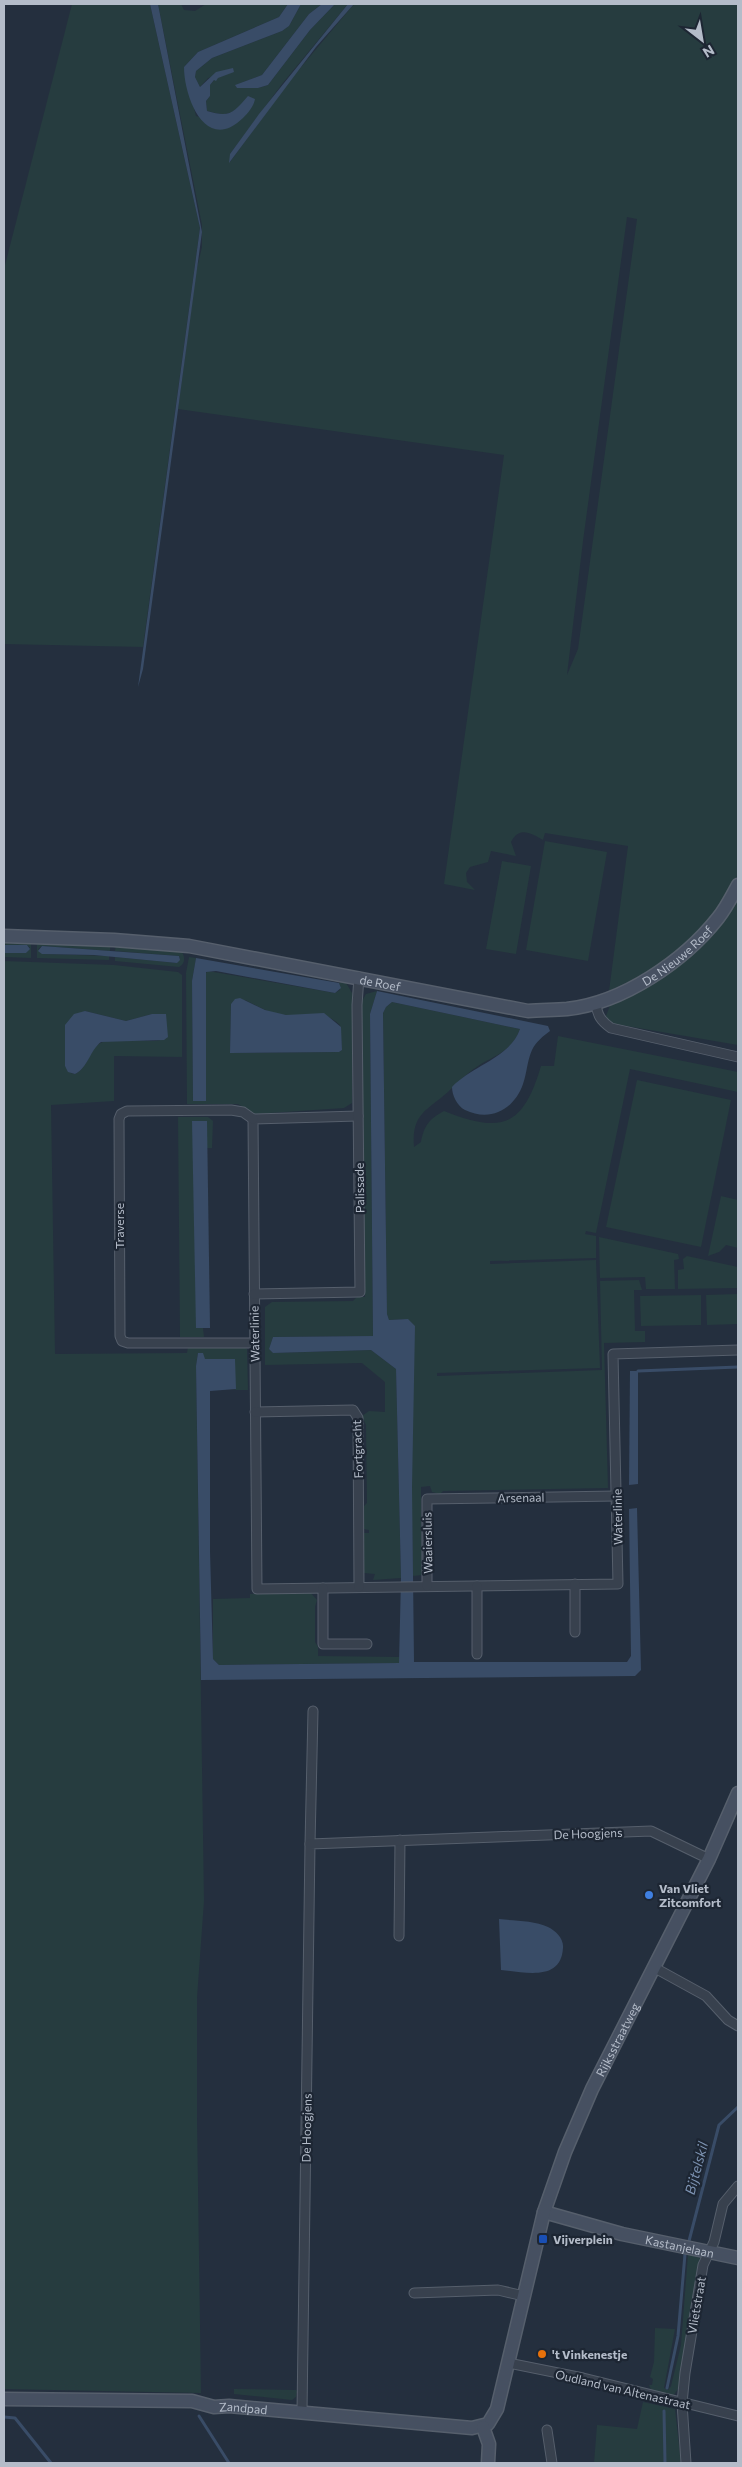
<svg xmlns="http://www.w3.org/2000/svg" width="742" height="2467" viewBox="0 0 742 2467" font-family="Commissioner,sans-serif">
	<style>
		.green { fill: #263c3f; fill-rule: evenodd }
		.water { fill: #394c67 }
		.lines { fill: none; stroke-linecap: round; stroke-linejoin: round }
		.stream { stroke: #394c67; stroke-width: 3 }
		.street-casing { stroke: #565f6c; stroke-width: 11 }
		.secondary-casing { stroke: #565f6c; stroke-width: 15 }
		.street { stroke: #38414e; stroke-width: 9 }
		.secondary { stroke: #465061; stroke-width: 12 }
		.shop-dot { fill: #3f7fe0; stroke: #1d2633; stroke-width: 2 }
		.transit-dot { fill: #1a4fb4; stroke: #1d2633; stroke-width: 2 }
		.food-dot { fill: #e8710a; stroke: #1d2633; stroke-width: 2 }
		.labels { text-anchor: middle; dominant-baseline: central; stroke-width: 4.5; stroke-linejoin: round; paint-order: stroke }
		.street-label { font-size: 12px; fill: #b4bcc9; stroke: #1d2633 }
		.poi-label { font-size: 12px; font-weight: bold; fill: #b4bcc9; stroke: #1d2633; text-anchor: start }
		.water-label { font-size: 14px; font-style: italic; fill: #7c92b1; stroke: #1d2633 }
	</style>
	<rect width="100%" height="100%" fill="#242f3e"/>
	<g class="green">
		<polygon points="72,4 150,4 200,228 143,647 4,644 4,269"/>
		<path d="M158,4H181L184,10L195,11L206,4H288L279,17L198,52L184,67L196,116L231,127L246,114L238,108C227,117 219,114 207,111L206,101L210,96V85L215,79L234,71L208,78L200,87L195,77L196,71L212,58L282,31L289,26L301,4H322L309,14L262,75L236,85L237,88H258L268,85L310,30L335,4H348L282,84L230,154V162L291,79L354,4H738V874C715,932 663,967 609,991L628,846L545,833L543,840C531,833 519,826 511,842L516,856L491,851L488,862L470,867L466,873L467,882L475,890L444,884L504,455L178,409L196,272L202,247V225ZM627,217L637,219L578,649L567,675L583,541Z"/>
		<polygon points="545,841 607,852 588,961 526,950"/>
		<polygon points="502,861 531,866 516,954 486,949"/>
		<polygon points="738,896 738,1045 609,1023 606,1016 611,1003 649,984"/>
		<polygon points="4,941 31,941 31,958 4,957 4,953 26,953 30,948 27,945 4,945"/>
		<polygon points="37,943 110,944 110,951 42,946 38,949 44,954 109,956 109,960 37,958"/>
		<path d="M116,945L181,951C185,955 186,964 179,967L115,961V957L177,963L180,958L179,956L115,951Z"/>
		<path d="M189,957L196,958L192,981L193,1101H206L205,974L208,971L335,993L340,990L339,983L345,981L352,993V1103L344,1108L254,1114L238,1104H187L186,973ZM245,1000C258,1006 272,1015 287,1015C310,1017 319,1007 340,1025L342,1050L339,1052L230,1053L231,1004Z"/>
		<path d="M4,961L114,965L178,972L182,975V1057L114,1056V1101L51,1105L55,1354L187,1353L188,1347H243L247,1349L248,1390H234L236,1389L198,1353L196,1366L204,1901L197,1998V2118L201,2393L4,2389ZM85,1011L126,1021L152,1014L167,1038C148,1046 123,1035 103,1042C89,1046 89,1068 75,1074L71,1073L65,1066L66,1056Z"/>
		<polygon points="377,991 370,1014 373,1336 273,1337 269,1349 273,1353 371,1350 396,1369 401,1578 373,1580 375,1574 364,1573 364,1533 369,1533 369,1530 364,1529 364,1506 367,1503 366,1425 362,1416 369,1411 385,1412 385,1382 362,1363 265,1365 265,1307 272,1302 353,1301 357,1297 365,1297 362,1001 366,994"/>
		<path d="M392,1002L520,1029C513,1049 499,1054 481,1064C470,1071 460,1080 451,1089C430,1110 411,1111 414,1147L421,1142C424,1126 429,1119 444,1111C502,1134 523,1127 541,1066H554L558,1036L738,1072V1092L630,1069L596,1233L586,1231L585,1234L596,1236V1258L490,1261V1264L596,1260L600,1368L437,1373V1376L602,1370L600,1281L639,1280L642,1290H634L635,1331H645V1342L604,1343L608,1488L443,1491L440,1494L432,1492L430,1486L421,1487L422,1575L413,1576L408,1319L389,1320L387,1314L383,1013L386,1007Z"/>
		<polygon points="637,1080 731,1100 701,1247 606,1227"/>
		<polygon points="178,1117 208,1117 213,1121 212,1148 207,1148 207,1121 197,1328 203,1328 204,1337 180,1337"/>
		<polygon points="721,1196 738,1200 738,1248 726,1245 719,1252 708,1256"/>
		<polygon points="599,1237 678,1254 679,1259 674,1260 675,1289 646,1289 645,1277 600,1278"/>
		<polygon points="687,1256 738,1267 738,1288 678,1289 678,1270 684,1269 683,1259"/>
		<polygon points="738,1294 738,1324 707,1325 706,1295"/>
		<polygon points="701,1295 701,1325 641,1326 640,1296"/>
		<polygon points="310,1592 317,1600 315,1607 315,1642 318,1647 318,1656 399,1657 399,1663 219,1665 213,1659 213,1599 250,1598 250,1594"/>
		<polygon points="688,2254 700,2258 678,2389 673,2396 652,2392 649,2385 652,2385 653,2379 650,2377 654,2362 655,2328 675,2329 664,2388 668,2390 671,2386 681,2345"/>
		<polygon points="234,2389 296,2390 297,2391 296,2397 292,2400 234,2394"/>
		<polygon points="643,2402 675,2409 681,2463 594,2463 597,2425 637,2429"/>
	</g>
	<g class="water">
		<polygon points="150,4 158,4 202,232 143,669 138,687 200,228"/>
		<path d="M288,4H301L289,26L282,31L212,58L196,71L195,77L200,87L216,72L233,68L234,72L218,78L216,81L214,80L210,85V96L206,101L207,111C230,118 233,113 248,96L255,99C254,106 248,113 243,118C206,154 184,98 184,67L198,52L279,17Z"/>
		<polygon points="322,4 335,4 310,30 268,85 258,88 237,88 235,85 262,75 309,14"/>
		<polygon points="348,4 354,4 316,47 229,163 230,154 259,114"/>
		<polygon points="4,945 27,945 30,949 26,953 4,953"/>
		<polygon points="42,946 179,956 180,960 177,963 94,955 42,954 38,951"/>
		<polygon points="196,958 339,983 341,988 335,993 216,971 206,972 206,1101 193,1101 192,981"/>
		<path d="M377,991L548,1026L550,1031C543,1036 536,1042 532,1050C527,1061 527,1073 523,1084C514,1110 490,1122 465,1110C457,1106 452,1095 452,1087C473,1065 510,1058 520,1029L392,1002L386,1007L383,1013L387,1314L389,1320L408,1319L415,1326L412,1487L414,1662H627L631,1656L629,1509L637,1508L641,1670L635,1676L201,1680L196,1366L198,1353H203L205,1359H235L236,1389L210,1391V1551L213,1659L219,1665L399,1663L401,1578L396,1369L371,1350L273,1353L269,1349L273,1337L373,1336L370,1014Z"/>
		<polygon points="240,998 265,1010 286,1015 324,1013 341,1027 342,1050 339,1052 230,1053 231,1004 235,999"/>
		<path d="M85,1011L126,1021L152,1014H166L168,1037L164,1040L101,1042C90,1050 88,1068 75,1074L68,1072L65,1066V1025L74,1014Z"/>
		<polygon points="192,1121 207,1121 210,1328 196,1328"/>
		<polygon points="630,1371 638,1371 638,1484 629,1485"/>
		<path d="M499,1919C514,1921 534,1920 548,1927C556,1931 564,1939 563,1948C561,1982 525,1972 501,1970Z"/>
	</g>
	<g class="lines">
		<g class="stream">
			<polyline points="638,1371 738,1367"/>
			<polyline points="689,2241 719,2125 738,2107"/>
			<polyline points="667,2388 678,2336 685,2254"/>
			<polyline points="664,2411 665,2463"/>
			<polyline points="199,2416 229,2463"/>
			<polyline points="4,2417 15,2418 51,2463"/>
		</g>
		<g class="street-casing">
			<g id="street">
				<path d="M596,1003C597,1015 601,1021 611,1028L738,1057"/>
				<polyline points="358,1116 253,1119 257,1589 618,1584 613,1354 738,1350"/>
				<polyline points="253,1119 243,1112 231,1110 127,1111 121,1114 119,1119 120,1336 122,1341 128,1343 254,1343"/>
				<polyline points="254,1294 360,1292 357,1005 359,977"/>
				<polyline points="255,1412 353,1410 358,1418 359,1587"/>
				<polyline points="427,1586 427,1499 616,1496"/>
				<polyline points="477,1586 477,1654"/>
				<polyline points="323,1588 323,1644 367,1644"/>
				<polyline points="575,1632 575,1584"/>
				<polyline points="310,1844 313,1711"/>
				<polyline points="399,1936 400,1840"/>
				<polyline points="655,1968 706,1996 728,2020 738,2026"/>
				<polyline points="414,2293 498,2290 524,2296"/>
				<polyline points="508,2363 583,2378 738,2416"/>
				<polyline points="302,2412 310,1844 651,1831 709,1859"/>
				<polyline points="547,2430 552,2463"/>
				<polyline points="686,2463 682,2403 685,2373 703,2265 714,2242 723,2204 738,2186"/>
			</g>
		</g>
		<g class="secondary-casing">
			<g id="secondary">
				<path id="s1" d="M4,936L114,940L189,946L528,1011C541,1010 554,1010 567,1009C623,1003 684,961 718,918C726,908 732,896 738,885"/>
				<path id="s2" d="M544,2212L622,2234L738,2258"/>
				<path id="s3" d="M4,2399L192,2401L214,2407L229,2406L472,2428L488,2424L497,2409L544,2212L565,2152L592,2089L709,1859L738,1793"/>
				<polyline points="483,2427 489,2444 488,2463"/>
			</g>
		</g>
		<use href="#street" class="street"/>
		<use href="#secondary" class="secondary"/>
	</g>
	<circle class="shop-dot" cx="649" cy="1895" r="5"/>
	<rect class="transit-dot" x="538" y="2234" width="10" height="10" rx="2.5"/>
	<circle class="food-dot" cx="542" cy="2354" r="5"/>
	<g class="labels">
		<g class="street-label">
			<text stroke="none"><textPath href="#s1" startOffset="694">De Nieuwe Roef</textPath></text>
			<text stroke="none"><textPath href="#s1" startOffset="380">de Roef</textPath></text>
			<text transform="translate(359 1188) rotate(-91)">Palissade</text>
			<text transform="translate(119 1226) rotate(-90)">Traverse</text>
			<text transform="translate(254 1334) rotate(-91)">Waterlinie</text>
			<text transform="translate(357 1449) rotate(-92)">Fortgracht</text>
			<text transform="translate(521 1497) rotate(-1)">Arsenaal</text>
			<text transform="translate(617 1517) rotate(-91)">Waterlinie</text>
			<text transform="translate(427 1543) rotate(-91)">Waaiersluis</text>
			<text transform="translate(588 1833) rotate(-2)">De Hoogjens</text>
			<text stroke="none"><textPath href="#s3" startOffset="894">Rijksstraatweg</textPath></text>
			<text transform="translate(306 2128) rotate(-89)">De Hoogjens</text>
			<text stroke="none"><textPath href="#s2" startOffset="140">Kastanjelaan</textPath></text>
			<text transform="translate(696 2305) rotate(-80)">Vlietstraat</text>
			<text transform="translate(623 2389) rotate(13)">Oudland van Altenastraat</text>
			<text stroke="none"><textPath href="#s3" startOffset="240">Zandpad</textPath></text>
		</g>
		<g class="poi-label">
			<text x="659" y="1888">Van Vliet<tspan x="659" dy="14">Zitcomfort</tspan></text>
			<text x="553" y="2239">Vijverplein</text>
			<text x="552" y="2354">'t Vinkenestje</text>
		</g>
		<g class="water-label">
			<text transform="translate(696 2168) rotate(-75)">Bijtelskil</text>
		</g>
	</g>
	<rect width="742" height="2467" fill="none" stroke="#b4bcc9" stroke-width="10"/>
	<g transform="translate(702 40) rotate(149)" stroke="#1d2633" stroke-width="4" paint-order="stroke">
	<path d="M0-4L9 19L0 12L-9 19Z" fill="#b4bcc9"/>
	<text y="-8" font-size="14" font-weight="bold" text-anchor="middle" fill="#b4bcc9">N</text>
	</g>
</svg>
